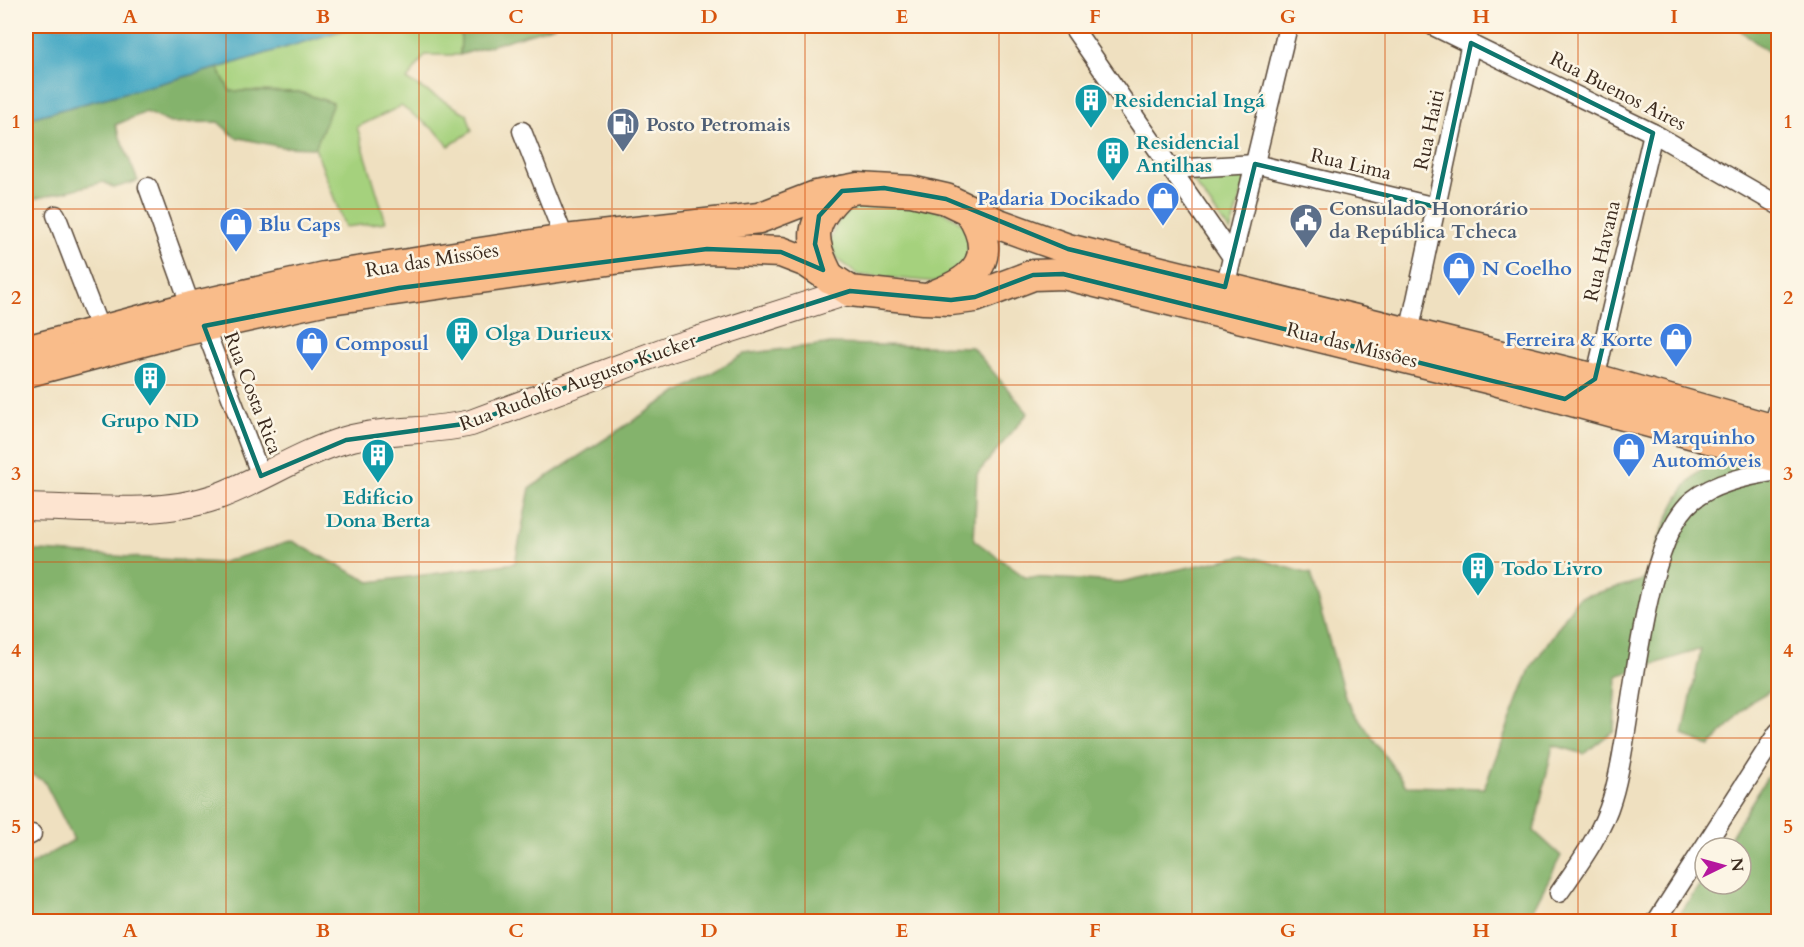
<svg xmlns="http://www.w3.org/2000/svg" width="1804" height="947" viewBox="0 0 1804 947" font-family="Cardo,serif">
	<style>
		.green { fill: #a5d17d; stroke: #707e4e; stroke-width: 1.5 }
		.forest { fill: #84b36c; stroke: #606e45; stroke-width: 1.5 }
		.water { fill: #44a8c4; stroke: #406971; stroke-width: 1.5 }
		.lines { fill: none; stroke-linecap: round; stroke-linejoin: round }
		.street-casing { stroke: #564536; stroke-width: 21 }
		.secondary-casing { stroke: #564536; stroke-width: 28 }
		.primary-casing { stroke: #564536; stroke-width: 33 }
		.street { stroke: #fff; stroke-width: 18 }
		.secondary { stroke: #fde4d0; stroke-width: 26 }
		.primary { stroke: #f9bc8a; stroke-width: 30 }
		.marked { fill: none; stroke: #0f766e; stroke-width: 4.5; stroke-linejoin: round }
		.grid { fill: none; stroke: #d7540e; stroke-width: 1.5; stroke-opacity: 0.55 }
		.labels { text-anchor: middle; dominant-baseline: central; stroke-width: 5; stroke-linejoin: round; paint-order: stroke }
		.street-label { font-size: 20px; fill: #3b2a1e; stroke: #fcf5e5 }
		.culture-label { font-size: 20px; font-weight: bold; fill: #0d838f; stroke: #fcf5e5; text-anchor: start }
		.service-label { font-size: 20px; font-weight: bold; fill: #4e5e75; stroke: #fcf5e5; text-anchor: start }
		.shop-label { font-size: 20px; font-weight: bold; fill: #366cbe; stroke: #fcf5e5; text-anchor: start }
		.neatline { fill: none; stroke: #d7540e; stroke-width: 2 }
		.grid-label { font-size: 20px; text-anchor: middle; font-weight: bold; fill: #d7540e }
	</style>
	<rect width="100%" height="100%" fill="#fcf5e5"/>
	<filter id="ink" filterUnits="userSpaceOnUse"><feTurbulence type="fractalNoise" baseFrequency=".0167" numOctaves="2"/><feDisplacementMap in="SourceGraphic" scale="12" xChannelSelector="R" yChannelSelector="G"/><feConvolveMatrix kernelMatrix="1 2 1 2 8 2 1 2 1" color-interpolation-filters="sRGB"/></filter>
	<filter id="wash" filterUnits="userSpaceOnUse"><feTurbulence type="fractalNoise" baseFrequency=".008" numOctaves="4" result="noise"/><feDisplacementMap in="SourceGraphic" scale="24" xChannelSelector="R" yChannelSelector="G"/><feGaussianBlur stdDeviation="1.35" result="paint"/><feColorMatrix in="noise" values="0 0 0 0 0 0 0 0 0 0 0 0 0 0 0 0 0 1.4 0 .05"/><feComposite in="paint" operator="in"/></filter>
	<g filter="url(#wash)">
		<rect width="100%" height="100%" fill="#efe0c0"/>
		<g class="green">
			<polygon points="357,26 462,26 460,55 425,55 407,80 467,114 472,131 449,146 436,131 401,106 357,127 386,222 345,227 315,148 333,103 299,92 230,91 218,68"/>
			<polygon points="1248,173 1230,232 1189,175"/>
			<path d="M887,202C917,206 947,206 968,229V260L937,282L858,275L838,260L830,243C839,206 854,207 887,202Z"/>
		</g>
		<g class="forest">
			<polygon points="462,26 555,26 460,55"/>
			<polygon points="1734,26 1778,26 1778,59"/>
			<polygon points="218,68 230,91 299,92 333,103 315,148 282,147 235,137 218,122 170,123 146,112 115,125 138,181 114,188 104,182 26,201 26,119"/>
			<path d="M826,344L972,347L1028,413L977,474L974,540L1025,577L1121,582L1245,555L1310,574L1346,700L1406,786L1484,788L1530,669L1578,598L1644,580C1657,546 1680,460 1726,462C1742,463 1763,474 1778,479V686L1752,701L1710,746L1683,735L1701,649L1617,676L1614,730L1584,754L1553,745L1534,831L1561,856L1527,921L26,922V867L74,840L44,781L26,772V550L220,563L292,541L370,582L515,563L530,488L665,400L744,354Z"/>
			<polygon points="1778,759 1778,921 1675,921 1705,877 1705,884 1741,884 1741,848 1724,848"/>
		</g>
		<polygon class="water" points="26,26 357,26 218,68 26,119"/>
	</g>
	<g filter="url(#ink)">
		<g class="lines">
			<g class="street-casing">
				<g id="street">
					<polyline points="1072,26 1232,257"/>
					<polyline points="1433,26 1653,133 1778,205"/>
					<polyline points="522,131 565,240"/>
					<polyline points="1172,169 1255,164 1436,207"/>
					<polyline points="148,187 191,307"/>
					<polyline points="56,215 100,330"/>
					<polyline points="1225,287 1288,26"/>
					<polyline points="204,326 261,476"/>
					<polyline points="1409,333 1471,43"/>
					<polyline points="1595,379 1653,133"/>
					<polyline points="1772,429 1778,410"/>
					<polyline points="26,837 32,834"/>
					<path d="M1559,893C1579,864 1602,833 1612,799C1634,729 1639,544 1693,500C1715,482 1751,475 1778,471"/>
					<polyline points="1656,922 1778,732"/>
				</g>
			</g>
			<g class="secondary-casing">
				<path id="secondary" d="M26,507C87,508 157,517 216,497C260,481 300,453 345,440C386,428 429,433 471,423L669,349L850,291"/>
			</g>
			<g class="primary-casing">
				<g id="primary">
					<path d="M830,279C808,238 809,223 842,191"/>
					<path d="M935,295C979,279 998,255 970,212"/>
					<polyline points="26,351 191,307 324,277 565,240 759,218 816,196 858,188 911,191 946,199 996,223 1068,249 1595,379 1778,431"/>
					<polyline points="26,372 177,332 323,300 622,258 707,249 781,252 807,262 850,291 924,299 951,300 975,297 1033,275 1063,274 1495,380 1778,457"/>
				</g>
			</g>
			<use href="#street" class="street"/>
			<use href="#secondary" class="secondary"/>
			<use href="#primary" class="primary"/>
		</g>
	</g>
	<path class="marked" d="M1471,43L1653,133L1595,379L1565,399L1063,274L1033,275L975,297L951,300L850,291L669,349L471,423L346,440L261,476L204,326L399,288L707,249L781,252L823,270L815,244L819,216L842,191L884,188L946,199L1068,249L1225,287L1255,164L1436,207Z"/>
	<path class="grid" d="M226,26V922M419,26V922M612,26V922M805,26V922M999,26V922M1192,26V922M1385,26V922M1578,26V922M26,209H1778M26,385H1778M26,562H1778M26,738H1778"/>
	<defs>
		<g id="building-pin" transform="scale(1.725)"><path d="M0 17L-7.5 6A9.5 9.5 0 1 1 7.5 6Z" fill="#0f9aa8" stroke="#fcf5e5"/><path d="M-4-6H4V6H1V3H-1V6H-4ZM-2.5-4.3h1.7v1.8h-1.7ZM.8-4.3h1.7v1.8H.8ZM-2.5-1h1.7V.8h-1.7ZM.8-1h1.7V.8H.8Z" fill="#fff"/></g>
		<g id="fuel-pin" transform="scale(1.725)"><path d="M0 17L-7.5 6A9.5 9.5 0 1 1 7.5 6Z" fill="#5c6f8a" stroke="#fcf5e5"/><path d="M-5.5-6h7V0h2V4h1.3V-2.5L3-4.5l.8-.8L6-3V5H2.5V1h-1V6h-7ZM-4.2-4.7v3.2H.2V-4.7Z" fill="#fff"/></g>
		<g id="shop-pin" transform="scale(1.725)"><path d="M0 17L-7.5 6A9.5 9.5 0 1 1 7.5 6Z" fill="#3f7fe0" stroke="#fcf5e5"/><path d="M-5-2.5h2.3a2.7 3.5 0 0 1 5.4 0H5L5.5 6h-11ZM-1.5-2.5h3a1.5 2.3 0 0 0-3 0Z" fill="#fff"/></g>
		<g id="civic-pin" transform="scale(1.725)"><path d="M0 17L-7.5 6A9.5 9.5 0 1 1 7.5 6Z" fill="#5c6f8a" stroke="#fcf5e5"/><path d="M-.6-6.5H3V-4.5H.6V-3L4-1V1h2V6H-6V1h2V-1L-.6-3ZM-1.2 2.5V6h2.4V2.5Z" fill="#fff"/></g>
	</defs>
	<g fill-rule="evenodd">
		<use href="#building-pin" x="1091" y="100"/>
		<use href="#fuel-pin" x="623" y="124"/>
		<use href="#building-pin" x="1113" y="153"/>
		<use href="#shop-pin" x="1163" y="198"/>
		<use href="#civic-pin" x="1306" y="220"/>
		<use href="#shop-pin" x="236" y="224"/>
		<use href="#shop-pin" x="1459" y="268"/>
		<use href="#building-pin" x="462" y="333"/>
		<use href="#shop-pin" x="1676" y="339"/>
		<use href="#shop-pin" x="312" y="343"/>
		<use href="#building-pin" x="150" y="378"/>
		<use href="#shop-pin" x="1629" y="449"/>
		<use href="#building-pin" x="378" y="455"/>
		<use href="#building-pin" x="1478" y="568"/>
	</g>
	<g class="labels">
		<g class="street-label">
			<text transform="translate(1618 91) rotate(27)">Rua Buenos Aires</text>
			<text transform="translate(1429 130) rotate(-78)">Rua Haiti</text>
			<text transform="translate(1351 164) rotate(13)">Rua Lima</text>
			<text transform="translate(1602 251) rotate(-77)">Rua Havana</text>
			<text transform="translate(432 260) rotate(-9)">Rua das Missões</text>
			<text transform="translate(1352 345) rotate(14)">Rua das Missões</text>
			<text transform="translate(578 382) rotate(-20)">Rua Rudolfo Augusto Kucker</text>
			<text transform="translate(253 393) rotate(69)">Rua Costa Rica</text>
		</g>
		<g class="culture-label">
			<text x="1114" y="100">Residencial Ingá</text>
			<text x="1136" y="142">Residencial<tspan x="1136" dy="23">Antilhas</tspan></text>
			<text x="485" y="333">Olga Durieux</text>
			<text x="150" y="420" text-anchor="middle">Grupo ND</text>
			<text x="378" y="497" text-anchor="middle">Edifício<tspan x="378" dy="23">Dona Berta</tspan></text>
			<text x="1501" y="568">Todo Livro</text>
		</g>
		<g class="service-label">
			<text x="646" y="124">Posto Petromais</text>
			<text x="1329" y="208">Consulado Honorário<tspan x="1329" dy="23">da República Tcheca</tspan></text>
		</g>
		<g class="shop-label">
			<text x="1140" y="198" text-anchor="end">Padaria Docikado</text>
			<text x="259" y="224">Blu Caps</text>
			<text x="1482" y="268">N Coelho</text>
			<text x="1653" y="339" text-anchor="end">Ferreira &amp; Korte</text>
			<text x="335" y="343">Composul</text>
			<text x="1652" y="437">Marquinho<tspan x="1652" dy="23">Automóveis</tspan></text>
		</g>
	</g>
	<rect width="1804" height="947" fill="none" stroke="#fcf5e5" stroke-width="66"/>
	<g transform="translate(1723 866) rotate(85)"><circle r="28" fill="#fcf5e5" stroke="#afa495" stroke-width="1.5"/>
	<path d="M0-4.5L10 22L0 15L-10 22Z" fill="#b5179e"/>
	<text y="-9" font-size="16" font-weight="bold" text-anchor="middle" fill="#3b2a1e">N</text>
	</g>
	<rect x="33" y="33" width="1738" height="881" class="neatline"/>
	<g class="grid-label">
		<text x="130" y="23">A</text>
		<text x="323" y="23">B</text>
		<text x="516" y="23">C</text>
		<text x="709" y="23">D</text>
		<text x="902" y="23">E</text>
		<text x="1095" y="23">F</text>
		<text x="1288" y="23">G</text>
		<text x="1481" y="23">H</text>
		<text x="1674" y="23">I</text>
		<text x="16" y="128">1</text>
		<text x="1788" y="128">1</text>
		<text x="16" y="304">2</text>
		<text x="1788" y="304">2</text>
		<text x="16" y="480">3</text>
		<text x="1788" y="480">3</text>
		<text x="16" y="657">4</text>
		<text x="1788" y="657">4</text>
		<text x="16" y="833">5</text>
		<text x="1788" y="833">5</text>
		<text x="130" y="937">A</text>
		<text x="323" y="937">B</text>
		<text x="516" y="937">C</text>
		<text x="709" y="937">D</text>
		<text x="902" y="937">E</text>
		<text x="1095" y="937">F</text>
		<text x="1288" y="937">G</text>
		<text x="1481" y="937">H</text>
		<text x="1674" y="937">I</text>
	</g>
</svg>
